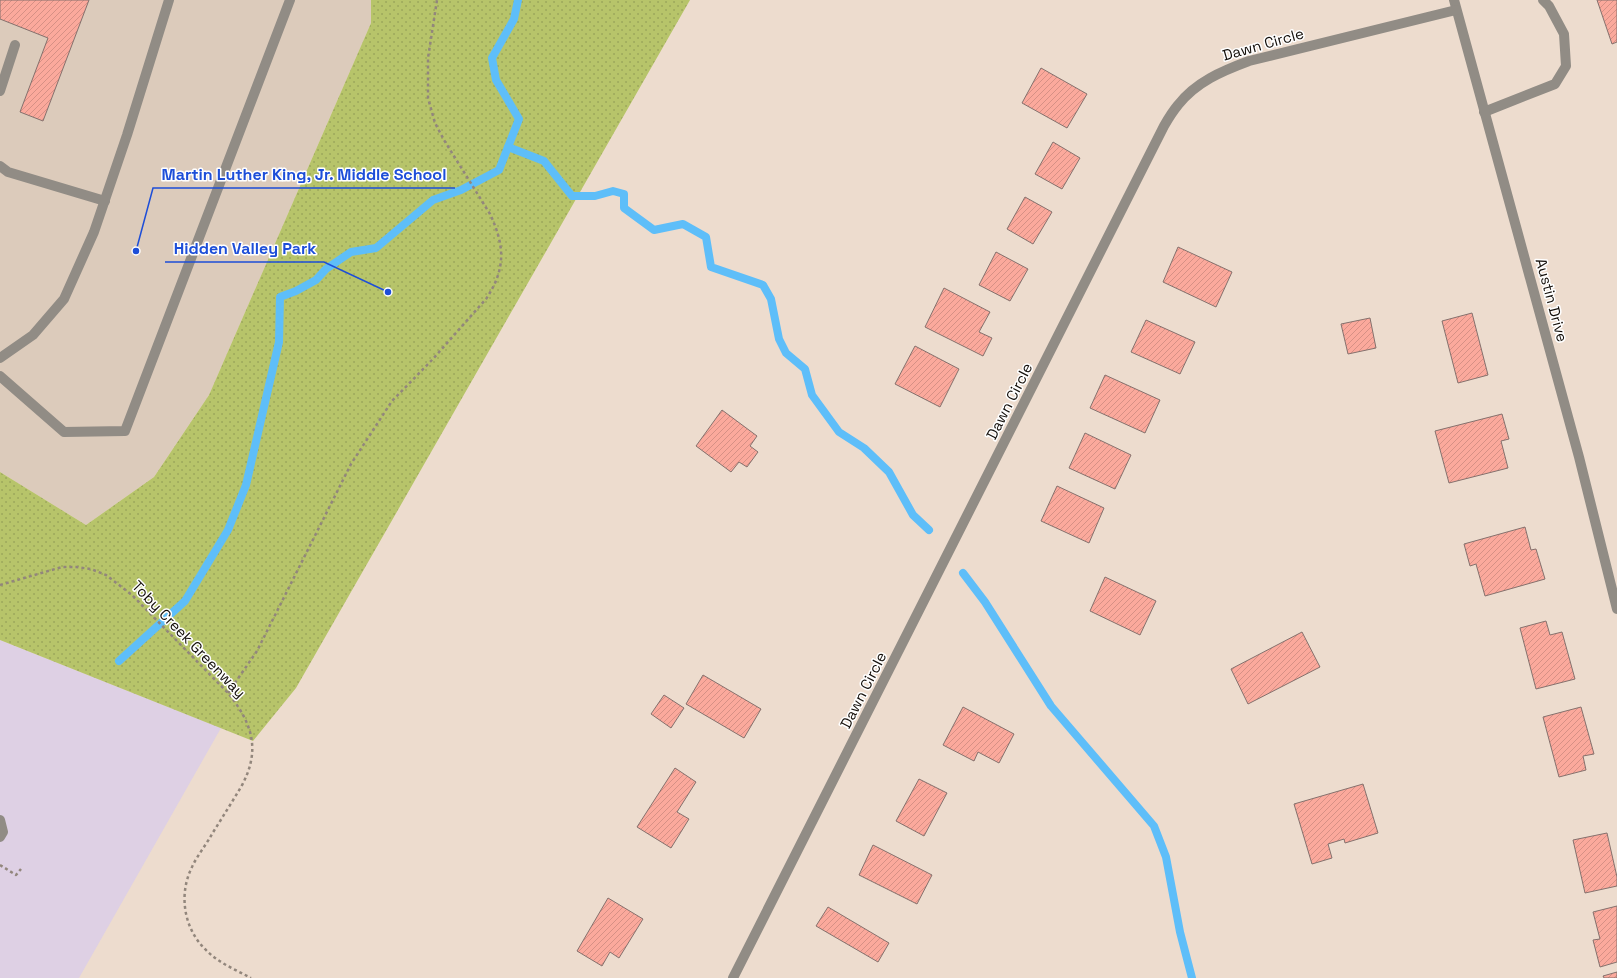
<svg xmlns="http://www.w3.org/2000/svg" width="1617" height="978" viewBox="0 0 1617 978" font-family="'Space Grotesk',sans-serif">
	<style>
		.commercial { fill: #ded0e4 }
		.education { fill: #dccbbb }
		.park { fill: url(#park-dots) }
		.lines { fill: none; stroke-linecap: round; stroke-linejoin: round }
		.stream { stroke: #5ebef9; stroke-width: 8 }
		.building { fill: url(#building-hatch); stroke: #85716d }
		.path { stroke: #92867c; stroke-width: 2.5; stroke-dasharray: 3 3; stroke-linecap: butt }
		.lane { stroke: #918c85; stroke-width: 10 }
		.street { stroke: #918c85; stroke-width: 10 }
		.labels { text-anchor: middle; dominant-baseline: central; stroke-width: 3; stroke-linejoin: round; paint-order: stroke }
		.street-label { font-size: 15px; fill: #130e09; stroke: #fff }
		.leader { fill: none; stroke: #1d4ed8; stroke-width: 1.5 }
		.callout-dot { fill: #1d4ed8; stroke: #fff; stroke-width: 1.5 }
		.callout-label { font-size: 16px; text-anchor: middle; font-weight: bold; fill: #1d4ed8; stroke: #fff; stroke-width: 3; stroke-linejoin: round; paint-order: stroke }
	</style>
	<defs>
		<pattern id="park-dots" width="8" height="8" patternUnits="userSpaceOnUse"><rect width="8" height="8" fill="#b7c46a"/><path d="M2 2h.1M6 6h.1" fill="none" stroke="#9ca75b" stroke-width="1.8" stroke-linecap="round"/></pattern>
		<pattern id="building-hatch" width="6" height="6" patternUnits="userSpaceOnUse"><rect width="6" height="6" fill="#fba99c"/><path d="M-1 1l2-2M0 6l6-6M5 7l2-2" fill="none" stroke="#d69085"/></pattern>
	</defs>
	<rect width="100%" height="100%" fill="#eddcce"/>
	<polygon class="commercial" points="0,640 221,728 79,978 0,978"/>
	<polygon class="education" points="0,0 371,0 371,23 209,395 154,477 86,525 0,472"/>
	<polygon class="park" points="371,0 690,0 296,688 253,741 0,640 0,472 86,525 154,477 209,395 371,23"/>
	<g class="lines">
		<g class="stream">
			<polyline points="508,147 544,161 572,196 595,196 613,191 624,194 624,208 654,230 683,224 706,237 711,267 763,285 771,299 779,339 786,353 805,369 812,395 839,432 864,448 889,472 913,515 929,530"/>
			<polyline points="963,573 985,602 1051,706 1154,826 1166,857 1180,932 1192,978"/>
			<polyline points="119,661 185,601 228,530 246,485 279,342 280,297 296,291 316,280 326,269 351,252 376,248 433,200 461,190 499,170 519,119 496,80 492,58 514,19 518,0"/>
		</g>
	</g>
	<g class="building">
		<polygon points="0,0 89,0 43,121 20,112 48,38 0,19"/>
		<polygon points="1597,0 1617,0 1617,42 1612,44"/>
		<polygon points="1041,68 1087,94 1067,128 1022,103"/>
		<polygon points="1053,142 1080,158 1062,189 1035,174"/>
		<polygon points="1025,197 1052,212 1033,244 1007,229"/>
		<polygon points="1178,247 1232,272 1216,307 1163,282"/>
		<polygon points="996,252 1028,269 1010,301 979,285"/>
		<polygon points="944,288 990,312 979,332 992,338 983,356 925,327"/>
		<polygon points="1472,313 1488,375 1458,383 1442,321"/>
		<polygon points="1370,318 1376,348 1348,354 1341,324"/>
		<polygon points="1146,320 1195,342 1180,374 1131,352"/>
		<polygon points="915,346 959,369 940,407 895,384"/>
		<polygon points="1105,375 1160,400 1145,433 1090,408"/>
		<polygon points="722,410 757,436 750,446 758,452 747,467 739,462 731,472 696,446"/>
		<polygon points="1502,414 1509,439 1501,441 1508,468 1449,483 1435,431"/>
		<polygon points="1085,433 1131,455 1115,489 1069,468"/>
		<polygon points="1057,486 1104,508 1089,543 1041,521"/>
		<polygon points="1525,527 1531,550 1536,549 1545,579 1485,596 1476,564 1470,566 1464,544"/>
		<polygon points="1105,577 1156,601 1140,635 1090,611"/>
		<polygon points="1546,621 1550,635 1562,632 1575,679 1536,689 1520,628"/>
		<polygon points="1302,632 1320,667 1248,704 1231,669"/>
		<polygon points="703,675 761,709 744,738 686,704"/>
		<polygon points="664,695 684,708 671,728 651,714"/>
		<polygon points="963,707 1014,734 999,763 978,752 974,761 943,745"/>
		<polygon points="1581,707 1594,754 1583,756 1586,770 1559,777 1543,717"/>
		<polygon points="675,768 696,782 677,812 689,819 671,848 637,827"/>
		<polygon points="919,779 947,793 924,836 896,821"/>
		<polygon points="1363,784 1378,833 1345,843 1344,839 1328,844 1332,858 1312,864 1294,804"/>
		<polygon points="1607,833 1617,877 1617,886 1585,893 1573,840"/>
		<polygon points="873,845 932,875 917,904 859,875"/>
		<polygon points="608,898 643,919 619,958 610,952 602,966 577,951"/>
		<polygon points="1617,906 1617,962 1600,967 1593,940 1600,939 1593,912"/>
		<polygon points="828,907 889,943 878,962 816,926"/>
		<polygon points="1617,972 1617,978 1604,978 1603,976"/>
	</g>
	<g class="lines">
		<g class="path">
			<path d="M0,585L62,567H76L91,569L106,575L132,595L228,693C253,724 261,751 241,787C232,802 222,818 212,834C206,845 197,856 192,867C178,895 184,930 207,951C219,963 236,970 251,978"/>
			<path d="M228,693L257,651L351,464L392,401L432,360L486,299C506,269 505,246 490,214L444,140L435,123L428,98V58L437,0"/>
			<polyline points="0,865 16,875 21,869"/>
		</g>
		<g class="lane">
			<polyline points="0,91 15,45"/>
			<polyline points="1484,112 1555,84 1566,66 1564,34 1549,6 1543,0"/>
			<polyline points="0,166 8,172 105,201"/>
			<polyline points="0,358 33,335 64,299 94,232 127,135 169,0"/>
			<polyline points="0,376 64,432 125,431 290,0"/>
			<polyline points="0,820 3,832 0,837"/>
		</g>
		<g class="street">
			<polyline points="1454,0 1579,457 1617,609"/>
			<path d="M733,978L1164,126C1168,119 1173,111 1178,105C1196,82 1222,71 1249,61L1456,10"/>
		</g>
	</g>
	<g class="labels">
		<g class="street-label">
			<text transform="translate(1263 44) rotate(-16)">Dawn Circle</text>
			<text transform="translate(1552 300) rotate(75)">Austin Drive</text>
			<text transform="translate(1009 401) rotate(-63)">Dawn Circle</text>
			<text transform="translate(189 639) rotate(46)">Toby Creek Greenway</text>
			<text transform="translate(863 690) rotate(-63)">Dawn Circle</text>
		</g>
	</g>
	<path class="leader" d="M136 251L153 188H455M388 292L324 262H165"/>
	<g class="callout-dot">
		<circle cx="136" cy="251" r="4"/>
		<circle cx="388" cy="292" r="4"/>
	</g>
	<g class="callout-label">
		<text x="304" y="180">Martin Luther King, Jr. Middle School</text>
		<text x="245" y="254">Hidden Valley Park</text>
	</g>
</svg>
